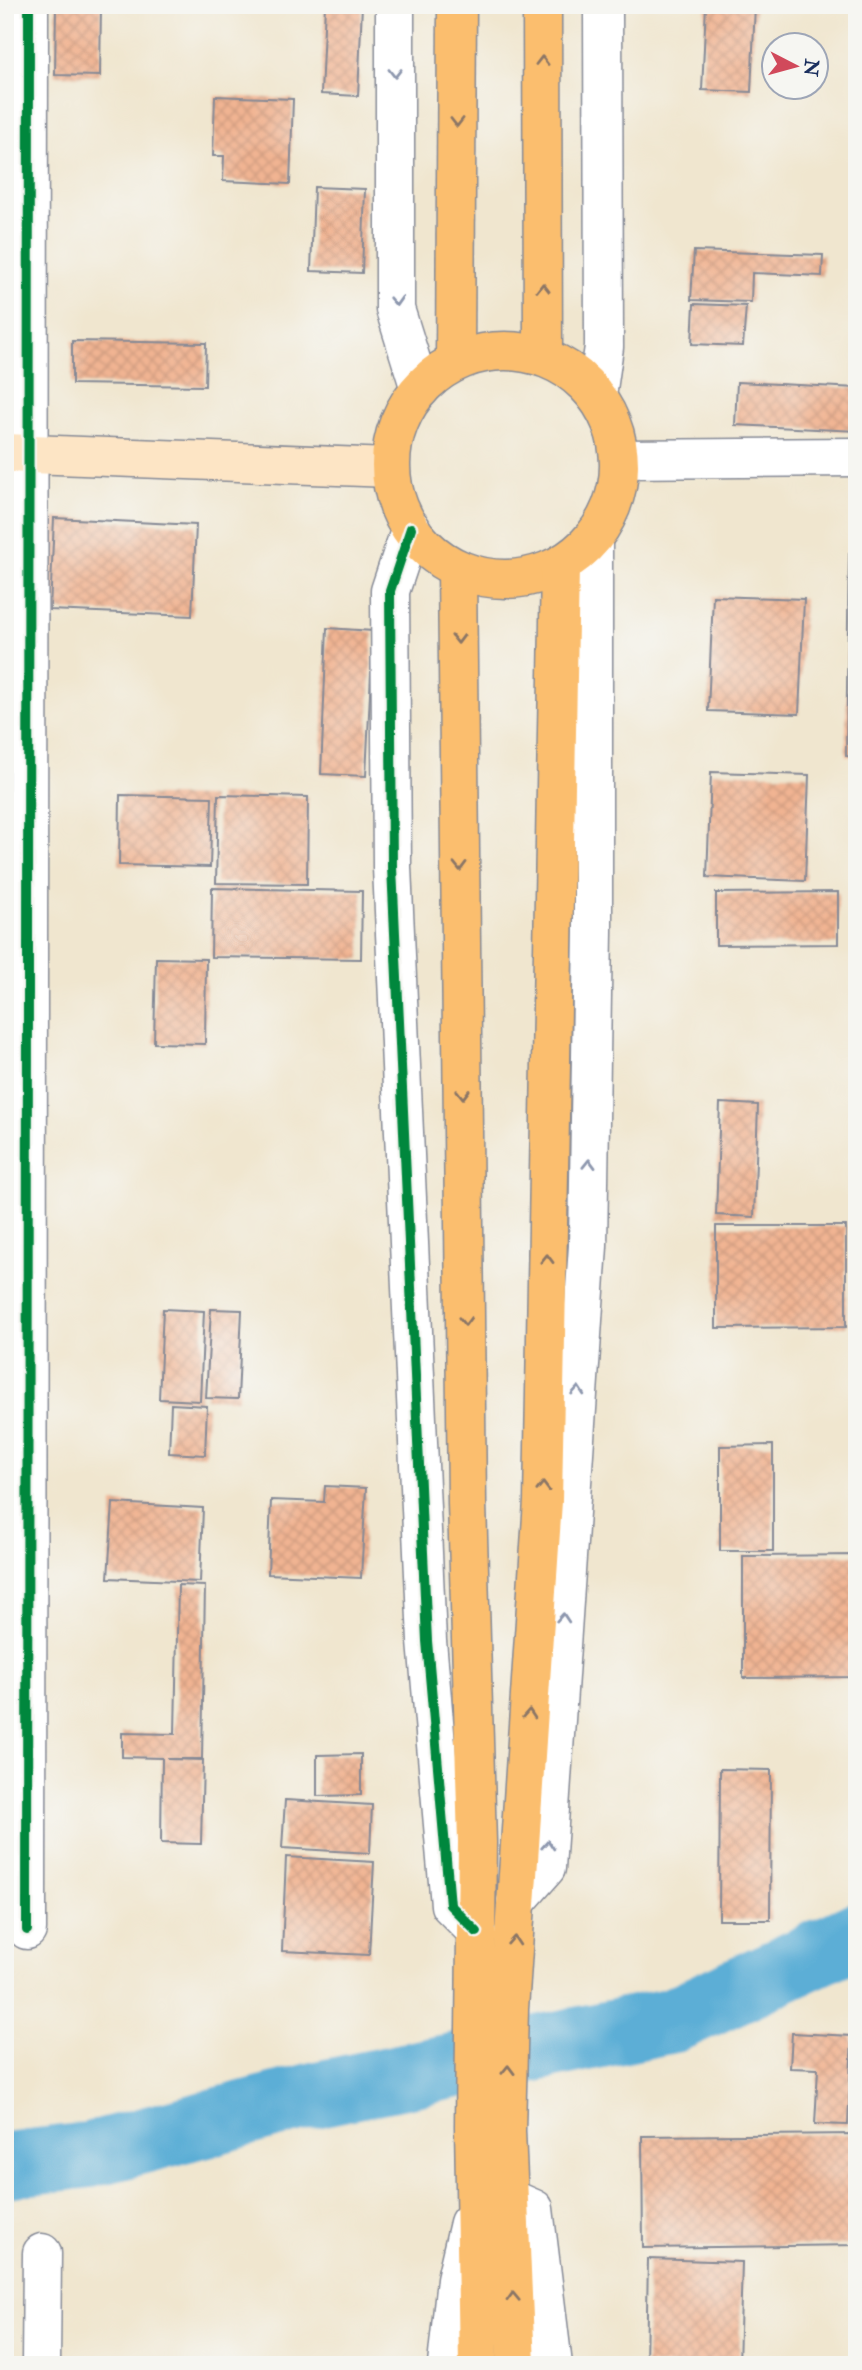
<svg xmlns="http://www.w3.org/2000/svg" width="862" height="2370" viewBox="0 0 862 2370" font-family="'IM FELL Double Pica',serif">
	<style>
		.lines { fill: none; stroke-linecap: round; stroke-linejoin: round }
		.river { stroke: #5baed6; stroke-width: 66 }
		.building { fill: url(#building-cross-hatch) }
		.street-casing { stroke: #868a96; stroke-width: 41 }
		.secondary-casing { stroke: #868a96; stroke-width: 41 }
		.primary-casing { stroke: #868a96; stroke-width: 41 }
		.street { stroke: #fff; stroke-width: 38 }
		.secondary { stroke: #fde5c5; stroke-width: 38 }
		.primary { stroke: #fbbe6e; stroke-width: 38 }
		.cycleway-casing { stroke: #f6f6f2; stroke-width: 15 }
		.cycleway { stroke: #00873e; stroke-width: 10 }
		.oneway { stroke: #8b7666 }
		.oneway2 { stroke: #8d97ae }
	</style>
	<defs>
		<pattern id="building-cross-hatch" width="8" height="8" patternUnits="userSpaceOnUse" patternTransform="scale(1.75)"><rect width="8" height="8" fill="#f1b492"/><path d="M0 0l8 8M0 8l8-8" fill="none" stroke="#ce9b80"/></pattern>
	</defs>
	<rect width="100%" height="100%" fill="#f6f6f2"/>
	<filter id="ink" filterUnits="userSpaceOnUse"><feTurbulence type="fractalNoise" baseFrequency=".0143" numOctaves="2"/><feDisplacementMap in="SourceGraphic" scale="14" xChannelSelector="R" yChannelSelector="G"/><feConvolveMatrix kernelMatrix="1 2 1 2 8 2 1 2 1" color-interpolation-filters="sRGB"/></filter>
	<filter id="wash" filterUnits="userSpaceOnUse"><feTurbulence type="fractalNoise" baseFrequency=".00686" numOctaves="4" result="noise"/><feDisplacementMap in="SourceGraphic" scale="28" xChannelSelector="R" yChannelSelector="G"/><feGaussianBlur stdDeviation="1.57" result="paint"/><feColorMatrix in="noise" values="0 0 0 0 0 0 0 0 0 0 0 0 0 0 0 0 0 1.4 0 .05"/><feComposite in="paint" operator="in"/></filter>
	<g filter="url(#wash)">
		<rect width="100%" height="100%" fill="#f0e6cf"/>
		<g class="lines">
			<polyline class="river" points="5,2165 89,2155 322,2093 673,2020 857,1935"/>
		</g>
		<g id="blocks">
			<g class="building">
				<polygon points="56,5 101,5 100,76 55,75"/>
				<polygon points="325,5 362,5 358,96 321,94"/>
				<polygon points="706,5 755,5 751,92 702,90"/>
				<polygon points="215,96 293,99 290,184 223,181 224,156 213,156"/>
				<polygon points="314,187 365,189 362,273 311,271"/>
				<polygon points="694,251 823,255 822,276 752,273 751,302 691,300"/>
				<polygon points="694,304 746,306 743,346 692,344"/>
				<polygon points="72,341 206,343 205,386 72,384"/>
				<polygon points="737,382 857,388 857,431 735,425"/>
				<polygon points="54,518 196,525 192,616 50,610"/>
				<polygon points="849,553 857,553 857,757 846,756"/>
				<polygon points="713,596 804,599 799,714 708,711"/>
				<polygon points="327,628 373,631 366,776 321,774"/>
				<polygon points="711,772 809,775 805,881 707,877"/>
				<polygon points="120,795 212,797 210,867 119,865"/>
				<polygon points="218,795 308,797 307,884 216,883"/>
				<polygon points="212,888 362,891 361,959 211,957"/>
				<polygon points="838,892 838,944 716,945 716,893"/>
				<polygon points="156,958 206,959 205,1044 154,1043"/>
				<polygon points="720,1103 758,1105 754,1217 716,1215"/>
				<polygon points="716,1226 846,1226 846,1327 716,1328"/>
				<polygon points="163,1309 204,1311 200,1401 159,1399"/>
				<polygon points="211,1309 242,1310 238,1399 206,1398"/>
				<polygon points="171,1404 207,1406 205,1455 169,1453"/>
				<polygon points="773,1445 773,1551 720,1551 720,1446"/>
				<polygon points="325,1486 366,1488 361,1578 268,1574 271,1500 324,1502"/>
				<polygon points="113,1503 203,1508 200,1582 108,1578"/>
				<polygon points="857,1555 857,1677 743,1678 743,1556"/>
				<polygon points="178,1585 205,1586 202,1759 167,1759 203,1760 201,1844 161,1843 162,1758 122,1757 122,1733 175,1734"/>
				<polygon points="361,1754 361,1795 317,1796 317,1755"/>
				<polygon points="720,1769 771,1770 770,1920 719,1920"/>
				<polygon points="285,1800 372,1805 370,1853 282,1848"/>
				<polygon points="286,1857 374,1862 369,1955 282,1951"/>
				<polygon points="792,2033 852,2036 848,2125 815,2124 818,2069 790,2068"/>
				<polygon points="857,2134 857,2245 643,2248 642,2136"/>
				<polygon points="648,2259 742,2262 739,2365 646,2365"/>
			</g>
		</g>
	</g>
	<g filter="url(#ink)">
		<use href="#blocks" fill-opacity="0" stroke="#868a96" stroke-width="2"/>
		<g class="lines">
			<g class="street-casing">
				<g id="street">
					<polyline points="395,5 395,309 420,389"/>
					<polyline points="597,396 604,347 603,5"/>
					<polyline points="620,459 857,457"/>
					<polyline points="411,528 390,591 392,867 427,1641 450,1905 477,1932"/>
					<polyline points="516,1902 546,1868 588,1246 593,931 593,539"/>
					<polyline points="27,1930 29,5"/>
					<polyline points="509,2198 534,2209 553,2365"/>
					<polyline points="41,2365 42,2253"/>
					<polyline points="447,2365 456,2279 469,2223"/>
				</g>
			</g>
			<g class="secondary-casing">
				<polyline id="secondary" points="5,453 390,468"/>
			</g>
			<g class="primary-casing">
				<g id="primary">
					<polyline points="542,5 543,357"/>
					<circle cx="505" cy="465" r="114"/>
					<polyline points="455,362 457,5"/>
					<polyline points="457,570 467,1503 477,1842 474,2126 478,2365"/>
					<polyline points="516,2365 506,2131 509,2009 543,1501 560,567"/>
				</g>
			</g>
			<use href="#street" class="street"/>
			<use href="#secondary" class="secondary"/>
			<use href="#primary" class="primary"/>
			<g class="cycleway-casing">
				<g id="cycleway">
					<polyline points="411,528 390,591 392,867 427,1641 450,1905 477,1932"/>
					<polyline points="27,1930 29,5"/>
				</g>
			</g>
			<use href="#cycleway" class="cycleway"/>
		</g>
		<defs><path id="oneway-chevron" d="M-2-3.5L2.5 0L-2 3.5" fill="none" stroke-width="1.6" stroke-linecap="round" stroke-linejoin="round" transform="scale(1.75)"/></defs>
		<g class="oneway">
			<use href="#oneway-chevron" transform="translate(542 61) rotate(-90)"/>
			<use href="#oneway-chevron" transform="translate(457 122) rotate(90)"/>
			<use href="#oneway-chevron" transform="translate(543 288) rotate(-90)"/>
			<use href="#oneway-chevron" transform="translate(458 639) rotate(89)"/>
			<use href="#oneway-chevron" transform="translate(460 866) rotate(89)"/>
			<use href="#oneway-chevron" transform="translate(463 1094) rotate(89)"/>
			<use href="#oneway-chevron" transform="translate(547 1259) rotate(-89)"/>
			<use href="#oneway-chevron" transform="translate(465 1321) rotate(89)"/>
			<use href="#oneway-chevron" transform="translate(543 1487) rotate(-89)"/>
			<use href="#oneway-chevron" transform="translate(529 1714) rotate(-86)"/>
			<use href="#oneway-chevron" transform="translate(514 1941) rotate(-86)"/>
			<use href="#oneway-chevron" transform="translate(508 2070) rotate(-89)"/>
			<use href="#oneway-chevron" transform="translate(513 2297) rotate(-92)"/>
		</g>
		<g class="oneway2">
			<use href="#oneway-chevron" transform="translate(395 73) rotate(90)"/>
			<use href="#oneway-chevron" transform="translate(396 301) rotate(87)"/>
			<use href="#oneway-chevron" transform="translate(589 1164) rotate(-89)"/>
			<use href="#oneway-chevron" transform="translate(578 1391) rotate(-86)"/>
			<use href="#oneway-chevron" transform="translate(563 1618) rotate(-86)"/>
			<use href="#oneway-chevron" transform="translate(548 1845) rotate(-86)"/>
		</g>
	</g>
	<rect width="862" height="2370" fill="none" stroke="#f6f6f2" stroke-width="28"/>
	<g transform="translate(795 66) rotate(96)"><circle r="33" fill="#f6f6f2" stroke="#9ea6b7" stroke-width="2"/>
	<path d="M0-5L12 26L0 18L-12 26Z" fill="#d1495b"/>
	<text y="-10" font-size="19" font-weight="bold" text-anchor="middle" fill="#1b2f5e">N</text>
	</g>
</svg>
